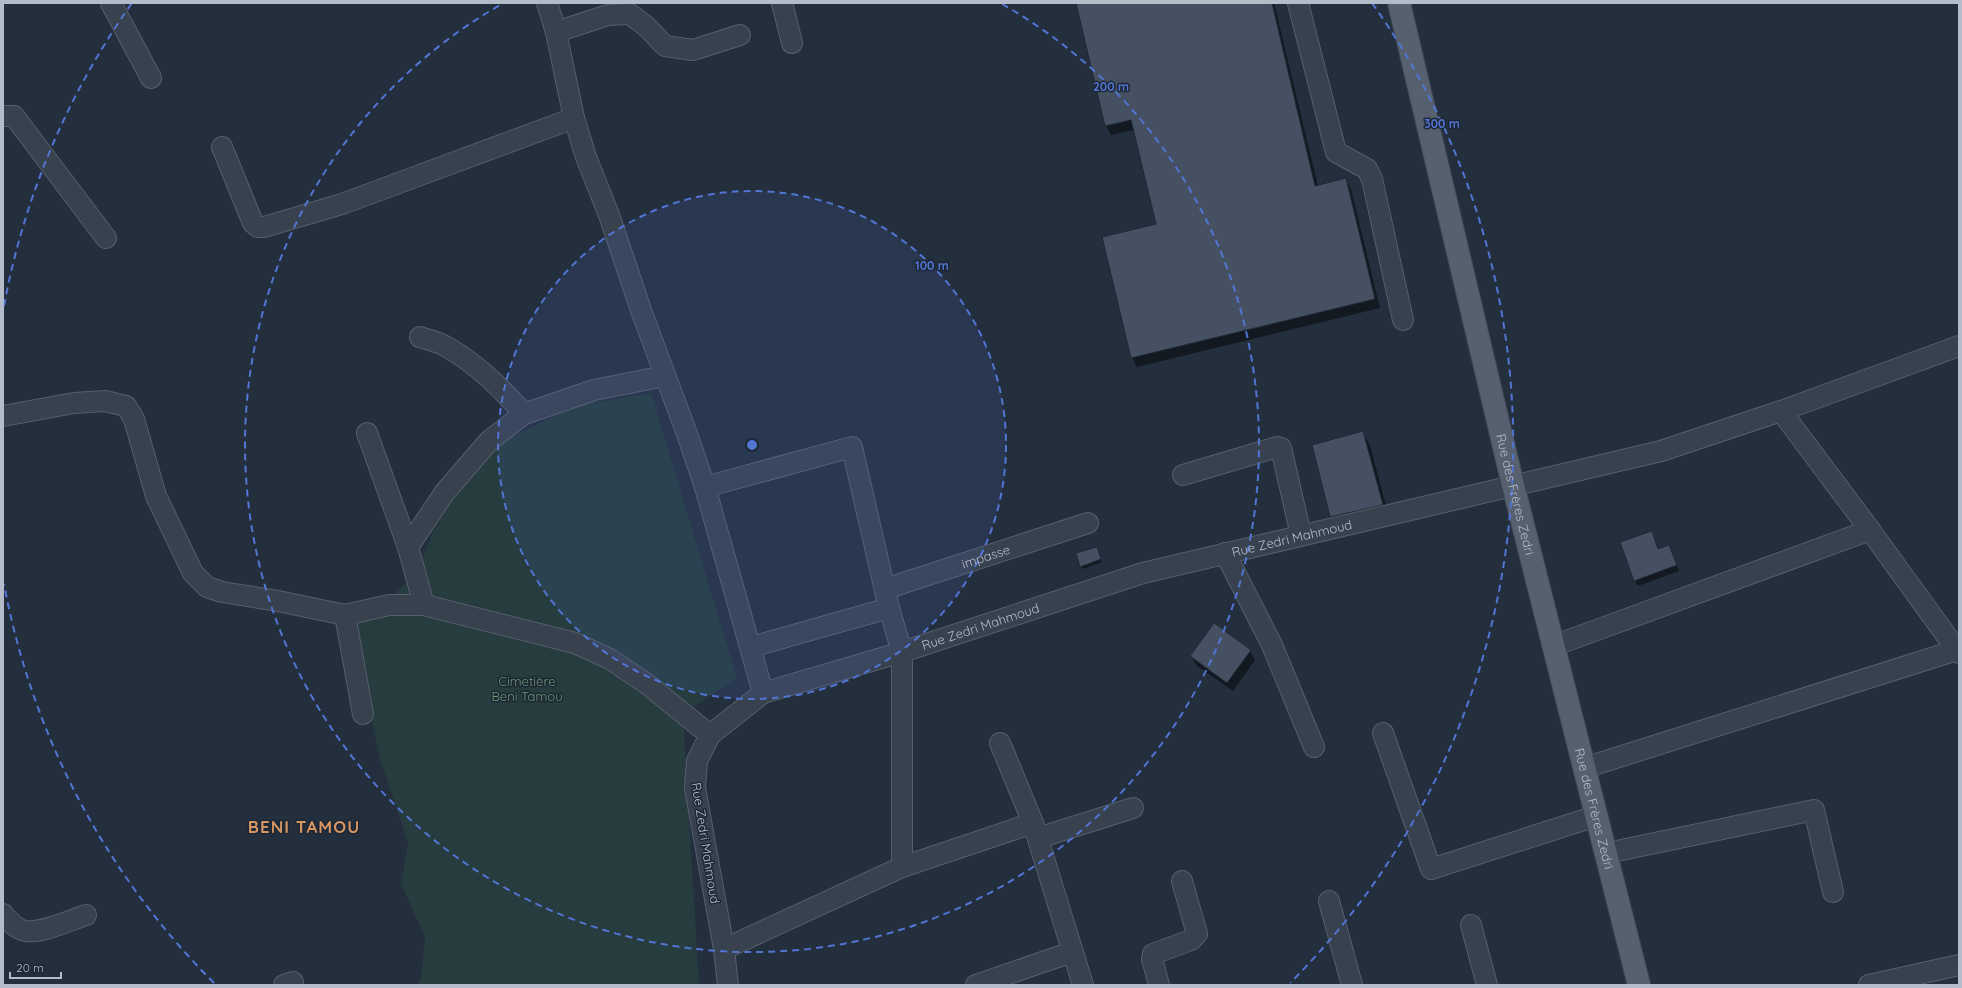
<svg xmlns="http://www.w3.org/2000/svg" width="1962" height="988" viewBox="0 0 1962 988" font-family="Quicksand,sans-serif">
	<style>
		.green { fill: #263c3f }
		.shadow { fill: #0007 }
		.building { fill: #455162; stroke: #1f2835 }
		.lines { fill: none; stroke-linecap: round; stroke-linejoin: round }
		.minor-casing { stroke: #565f6c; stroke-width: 22 }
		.major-casing { stroke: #414a57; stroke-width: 24 }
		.minor { stroke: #38414e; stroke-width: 20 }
		.major { stroke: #56606e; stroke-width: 22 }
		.ring { fill: none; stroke: #5274d3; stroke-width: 2; stroke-dasharray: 7 5 }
		.labels { text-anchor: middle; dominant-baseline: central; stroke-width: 3; stroke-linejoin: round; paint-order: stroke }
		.street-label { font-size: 13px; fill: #b4bcc9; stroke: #1d2633 }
		.park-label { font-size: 13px; fill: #6b9a76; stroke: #1d2633 }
		.district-label { font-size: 17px; font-weight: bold; letter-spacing: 1px; fill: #d59563; stroke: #1d2633 }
		.centre { fill: #5274d3; stroke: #1d2633; stroke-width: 2 }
		.ring-label { font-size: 12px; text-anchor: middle; font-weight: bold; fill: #5274d3; stroke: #1d2633; stroke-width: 3; stroke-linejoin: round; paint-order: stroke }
	</style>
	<rect width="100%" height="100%" fill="#242f3e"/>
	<polygon class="green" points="651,393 737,678 683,714 699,985 417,985 421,978 425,937 401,884 408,843 380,759 366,694 355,626 417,575 431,536 454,496 505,440 577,405"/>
	<g class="shadow">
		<polygon points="1077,3 1274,3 1318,186 1346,180 1351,189 1380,308 1137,367 1132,357 1157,225 1134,130 1111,135 1106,126"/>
		<polygon points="1363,433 1370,445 1389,517 1338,529 1331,517"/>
		<polygon points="1651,532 1659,549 1669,546 1679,571 1638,586 1634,580"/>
		<polygon points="1098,551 1102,562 1083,569 1081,566"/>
		<polygon points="1250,650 1255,660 1233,691 1197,666 1191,656"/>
	</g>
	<g class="building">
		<polygon points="1076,3 1272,3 1315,186 1346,178 1375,299 1131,358 1102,237 1156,224 1131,120 1105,126"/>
		<polygon points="1363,431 1383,505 1330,517 1312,445"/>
		<polygon points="1652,531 1658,549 1669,545 1677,565 1634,581 1620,542"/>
		<polygon points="1097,547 1101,559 1080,567 1076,553"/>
		<polygon points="1214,623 1251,650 1227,683 1190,656"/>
	</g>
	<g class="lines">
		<g class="minor-casing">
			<g id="minor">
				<polyline points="111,3 151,78"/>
				<polyline points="547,3 556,32 574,118 586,157 609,215 642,313 687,434 705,487 763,693"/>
				<polyline points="782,3 792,43"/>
				<polyline points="1298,3 1336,152 1367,169 1372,179 1403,320"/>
				<polyline points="556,32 608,15 630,14 647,27 665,46 693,50 740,35"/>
				<polyline points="3,116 14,116 106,238"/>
				<polyline points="222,147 253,223 258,227 264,227 342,204 574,118"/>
				<path d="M420,337C429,340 439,342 447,347C477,364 501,388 524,414"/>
				<polyline points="1781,411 1870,530 1959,653"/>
				<polyline points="3,416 74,403 105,401 126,406 134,419 156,496 193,573 207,587 222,592 278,601 345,615 389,605 424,605 575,643 610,659 647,684 710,735"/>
				<polyline points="367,433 408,547 424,605"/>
				<polyline points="1183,475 1277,447 1281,448 1301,535"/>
				<polyline points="705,487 852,447 889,608 902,652 902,867 724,949"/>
				<polyline points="408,547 445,492 489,441 524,414 594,390 665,376"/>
				<polyline points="1225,553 1272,645 1314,747"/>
				<path id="s1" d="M885,589L1088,523"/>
				<polyline points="345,615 363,714"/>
				<polyline points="1553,646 1870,530"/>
				<polyline points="751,647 889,608"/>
				<polyline points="1383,733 1431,869 1596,816"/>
				<polyline points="1000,743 1033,823 1083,985"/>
				<polyline points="1584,768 1957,650"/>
				<polyline points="1038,838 1133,808"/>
				<polyline points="1607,853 1814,810 1833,892"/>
				<polyline points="902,867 1033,823"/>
				<polyline points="1329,901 1352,985"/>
				<path d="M3,914C8,920 14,927 22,930C37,936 71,920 86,915"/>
				<polyline points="1471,925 1487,985"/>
				<polyline points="284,985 293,982"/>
				<path id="s2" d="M728,985L724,949L695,788L697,761L710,735L763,693L902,652L1143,573L1661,451L1781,411L1959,346"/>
				<polyline points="976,985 1072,952"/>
				<polyline points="1159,985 1152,959 1153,954 1191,940 1197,934 1182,881"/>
				<polyline points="1869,985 1959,965"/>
			</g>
		</g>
		<g class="major-casing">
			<g id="major">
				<path id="s3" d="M1399,3L1513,485L1639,985"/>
			</g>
		</g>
		<use href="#minor" class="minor"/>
		<use href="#major" class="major"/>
	</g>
	<circle cx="752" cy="445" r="254" fill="#5274d3" fill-opacity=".12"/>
	<g class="ring">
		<circle cx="752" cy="445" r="254"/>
		<path d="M1002 4A507 507 0 1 1 502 4"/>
		<path d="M214 983A761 761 0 0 1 4 584M4 306A761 761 0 0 1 132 3M1372 3A761 761 0 0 1 1290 983"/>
	</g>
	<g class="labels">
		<g class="street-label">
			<text stroke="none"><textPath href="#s3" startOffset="505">Rue des Frères Zedri</textPath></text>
			<text stroke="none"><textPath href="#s2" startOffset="875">Rue Zedri Mahmoud</textPath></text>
			<text stroke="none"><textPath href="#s1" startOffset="106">impasse</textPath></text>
			<text stroke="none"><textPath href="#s2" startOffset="551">Rue Zedri Mahmoud</textPath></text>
			<text stroke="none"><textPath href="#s3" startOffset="829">Rue des Frères Zedri</textPath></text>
			<text transform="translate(706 843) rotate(81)">Rue Zedri Mahmoud</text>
		</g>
		<g class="park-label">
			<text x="527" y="681">Cimetière<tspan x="527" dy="15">Beni Tamou</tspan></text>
		</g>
		<g class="district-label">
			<text x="304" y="826">BENI TAMOU</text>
		</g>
	</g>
	<circle cx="752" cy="445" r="6" class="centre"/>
	<g class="ring-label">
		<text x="1111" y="91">200 m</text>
		<text x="1442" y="128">300 m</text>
		<text x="932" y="270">100 m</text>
	</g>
	<rect width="1962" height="988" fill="none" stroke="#b4bcc9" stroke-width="8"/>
	<path d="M10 972v6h51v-6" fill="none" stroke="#b4bcc9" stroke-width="2"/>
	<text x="16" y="972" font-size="12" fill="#b4bcc9" stroke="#1d2633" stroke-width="3" paint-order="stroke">20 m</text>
</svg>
